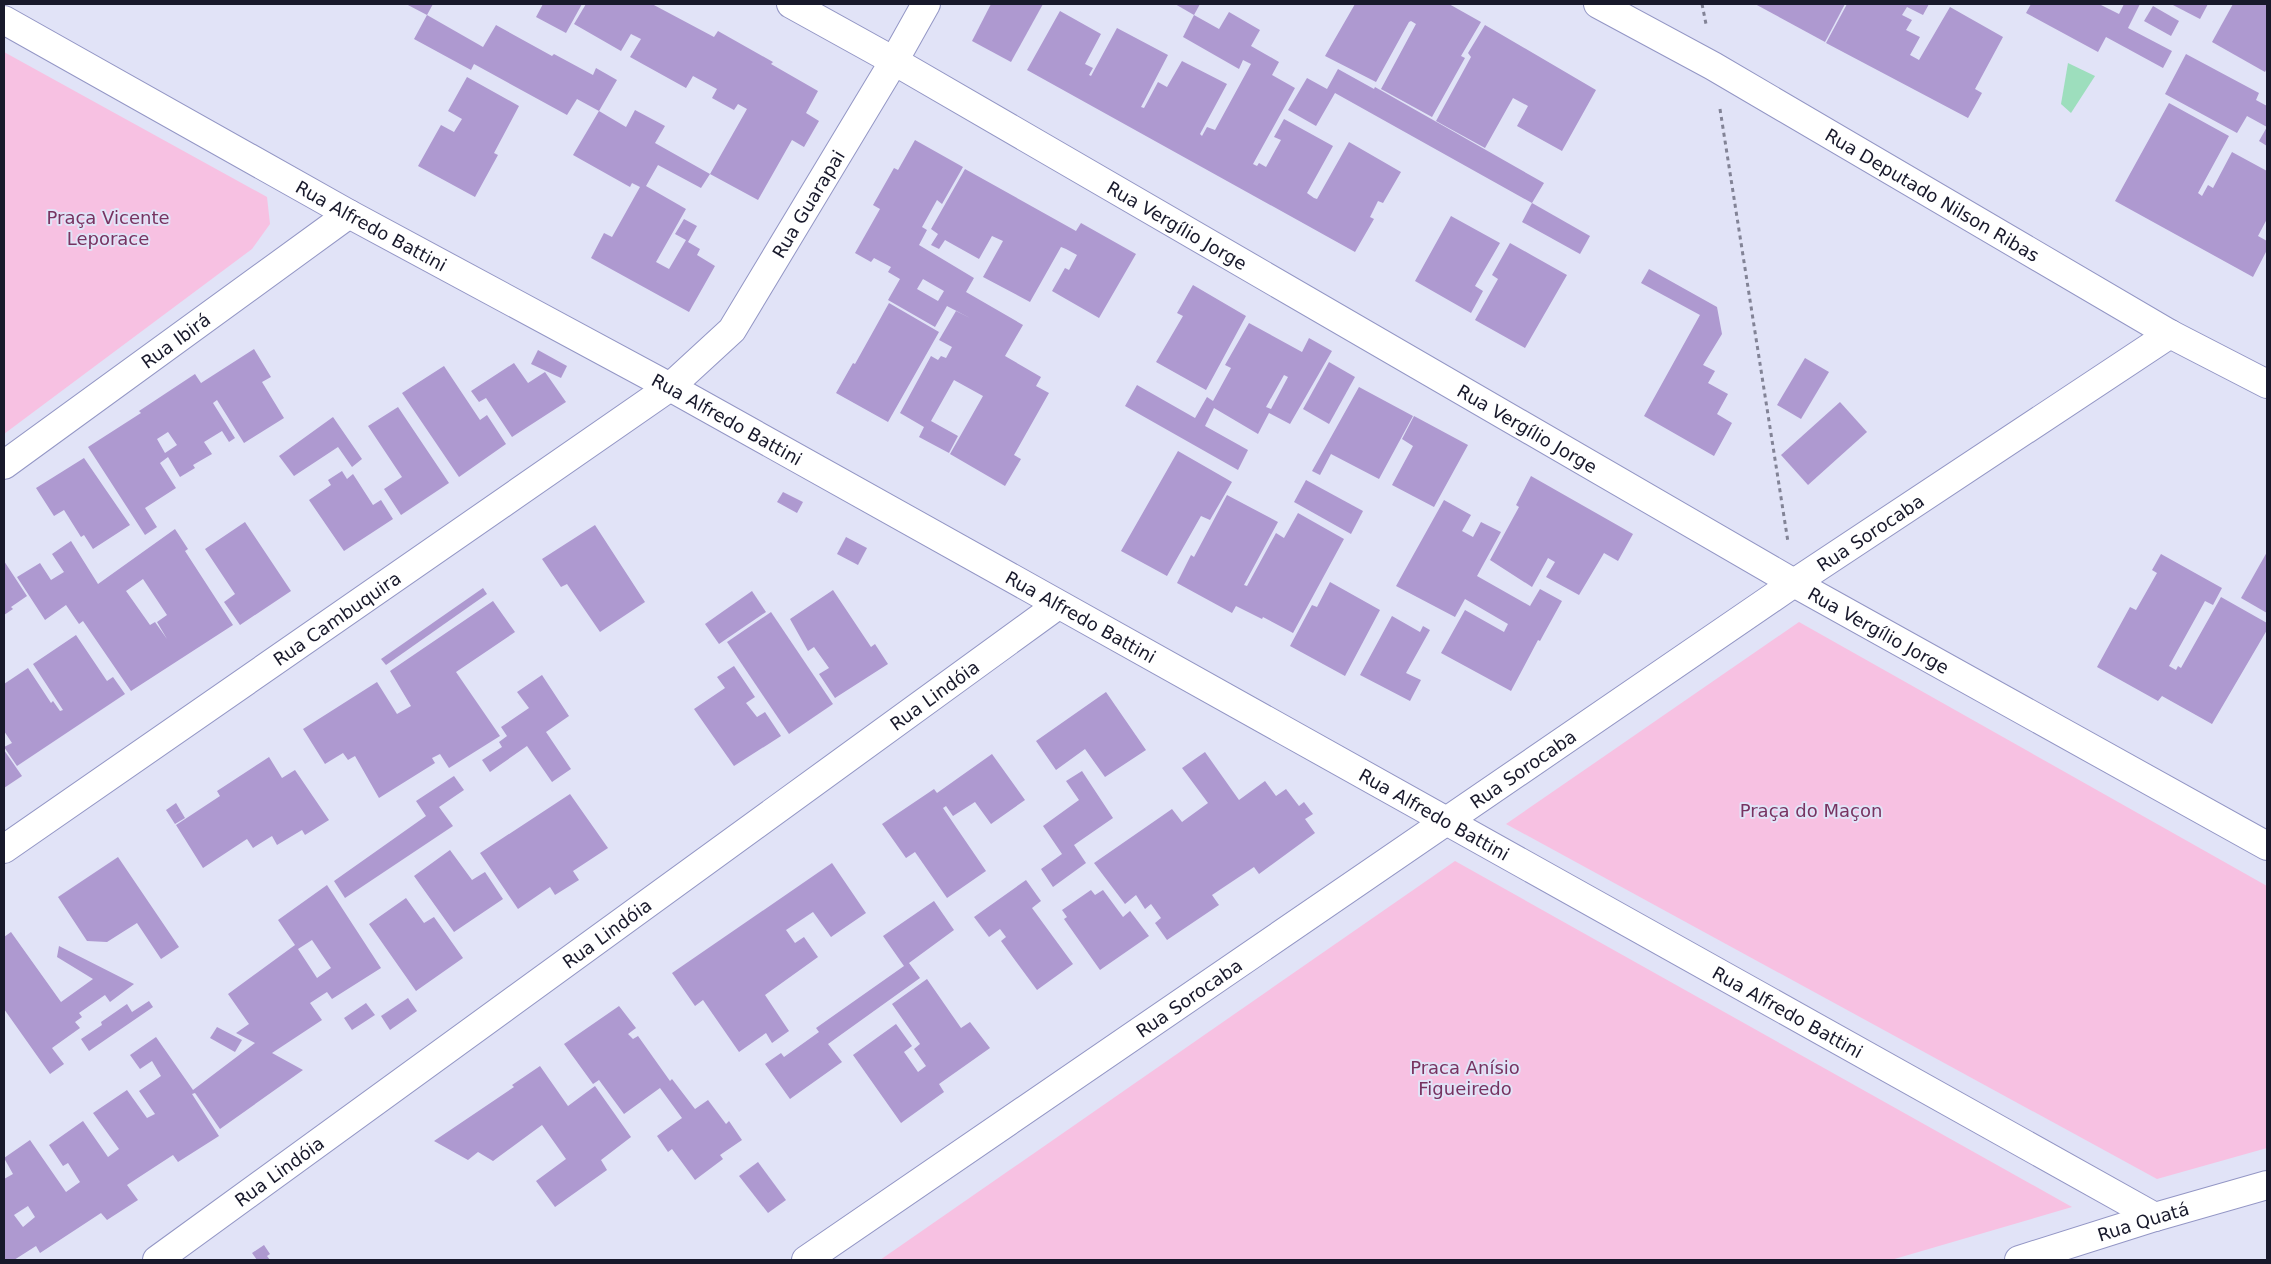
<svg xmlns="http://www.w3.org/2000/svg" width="2271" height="1264" viewBox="0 0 2271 1264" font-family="'DejaVu Sans',sans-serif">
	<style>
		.green { fill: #f7c1e2 }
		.water { fill: #9ddebd }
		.building { fill: #ae99d0; fill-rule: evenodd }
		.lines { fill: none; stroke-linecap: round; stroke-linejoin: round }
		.street-casing { stroke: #9396c5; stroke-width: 30 }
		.path { stroke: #828396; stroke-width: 3; stroke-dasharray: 4 4; stroke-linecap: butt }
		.street { stroke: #fff; stroke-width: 28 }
		.labels { text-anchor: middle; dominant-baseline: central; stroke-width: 4; stroke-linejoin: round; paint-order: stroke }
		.street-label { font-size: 18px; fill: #18192b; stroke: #e1e3f7 }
		.park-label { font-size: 18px; fill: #773361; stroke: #e1e3f7 }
	</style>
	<rect width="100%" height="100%" fill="#e1e3f7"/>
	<g class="green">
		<polygon points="4,52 267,197 270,224 252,249 4,434"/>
		<polygon points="1799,622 2267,886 2267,1148 2157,1179 1506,824"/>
		<polygon points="1455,861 2072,1207 1891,1260 880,1260"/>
	</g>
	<polygon class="water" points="2068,63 2095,76 2071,113 2061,104"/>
	<g class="building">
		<polygon points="406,4 433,4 427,15 483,47 496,25 552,56 554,54 593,75 596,68 617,80 599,111 626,127 635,110 665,126 655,143 710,174 747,109 738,104 734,110 712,98 717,89 693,76 686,88 630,57 641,39 631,34 621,51 574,24 586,4 652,4 714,37 718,31 773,62 771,64 818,91 806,113 819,121 804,147 792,140 758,200 710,174 701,188 658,165 646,186 686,209 656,262 669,269 686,240 675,234 684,219 697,226 688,242 700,249 697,255 715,266 689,312 591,258 604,233 612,237 640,187 632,183 630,187 573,155 599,111 577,99 567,115 474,64 471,70 414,39 427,15"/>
		<polygon points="543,4 582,4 566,33 536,17"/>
		<polygon points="991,4 1043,4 1011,62 972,41"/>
		<polygon points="1175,4 1200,4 1194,15"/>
		<polygon points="1355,4 1449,4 1481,22 1461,56 1465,58 1432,117 1381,89 1416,24 1411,21 1409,22 1376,82 1325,56"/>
		<polygon points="1755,4 1845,4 1825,42"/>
		<polygon points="1847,4 1929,4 1923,15 1907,7 1902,15 1912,20 1906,30 1920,37 1910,55 1919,60 1950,7 2003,37 1975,89 1982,93 1968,118 1826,43"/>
		<polygon points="2031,4 2099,4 2119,14 2124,4 2140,4 2128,28 2172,51 2163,68 2106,37 2098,52 2026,13"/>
		<polygon points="2171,4 2208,4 2200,19"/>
		<polygon points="2233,4 2267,4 2267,68 2265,72 2212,42"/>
		<polygon points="2153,6 2179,21 2171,36 2144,21"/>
		<polygon points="1060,11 1101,34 1085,64 1093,68 1089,75 1091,76 1117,28 1168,55 1141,107 1144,108 1158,82 1167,87 1182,61 1227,84 1200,134 1202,136 1207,127 1215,130 1251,64 1243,60 1239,69 1183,37 1194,15 1219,29 1229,12 1260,30 1251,46 1279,62 1272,75 1295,88 1253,164 1257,166 1259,163 1266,167 1281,140 1274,137 1284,119 1333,146 1307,193 1314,198 1317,199 1349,142 1401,172 1383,203 1378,201 1370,217 1374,219 1355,252 1027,70"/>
		<polygon points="1485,25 1596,90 1562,151 1517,126 1528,106 1513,98 1485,148 1436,121 1471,57 1468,53"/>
		<polygon points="2186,54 2259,93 2256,100 2267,106 2267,146 2259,141 2267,127 2247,116 2237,133 2165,94"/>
		<polygon points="1338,69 1374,89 1375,87 1544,183 1532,203 1335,93 1316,126 1288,110 1307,78 1327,89"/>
		<polygon points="467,77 519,106 494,153 498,155 475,197 418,166 441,125 454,132 462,119 448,111"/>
		<polygon points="2169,103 2229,136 2198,193 2202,196 2208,185 2213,188 2232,152 2267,171 2267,219 2258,236 2267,241 2267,250 2253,277 2115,201"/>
		<path d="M915,140L963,167L942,204L937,200L922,227L927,230L919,245L974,278L966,292L1023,325L1005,356L1041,377L1036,386L1049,393L1014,455L1021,459L1005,486L950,454L983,396L954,380L931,421L958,436L949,453L919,437L924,427L900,413L931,356L938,360L941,356L946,358L952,347L939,340L956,311L970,318L947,306L935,327L888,300L900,279L888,272L891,267L874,258L871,262L855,253L880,209L873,205L894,168L898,170ZM923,279L944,291L938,301L917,289Z"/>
		<polygon points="965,169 1076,231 1081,223 1136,254 1099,318 1052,291 1065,268 1069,270 1077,255 1066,249 1061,247 1030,302 983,277 1003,241 992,236 979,259 945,240 939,249 931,245 938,234 931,229"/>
		<polygon points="1532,203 1590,236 1580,254 1522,222"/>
		<polygon points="1451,216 1500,243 1475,286 1483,291 1471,313 1415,281"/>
		<polygon points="1510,243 1567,275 1525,348 1475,320 1498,279 1492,275"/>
		<polygon points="1649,269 1717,307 1722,334 1703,365 1715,371 1708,383 1728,394 1717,414 1732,423 1714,456 1644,416 1700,315 1641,283"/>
		<polygon points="1193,285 1246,316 1206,390 1156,362 1183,316 1177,313"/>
		<polygon points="889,303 939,332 888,422 836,393 853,363 855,364"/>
		<path d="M1249,323L1302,352L1309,338L1332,351L1290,424L1269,413L1258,434L1214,408L1205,426L1248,450L1238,470L1125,406L1137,385L1195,418L1207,397L1213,401L1231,368L1225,365ZM1284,375L1288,377L1271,409L1266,407Z"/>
		<path d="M254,349L271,377L262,382L284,418L244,443L217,400L213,403L235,438L229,442L222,431L204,442L212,454L193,465L195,468L180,477L168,457L160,463L176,488L145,508L157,527L145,535L88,447L141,413L139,411L195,374L201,383ZM168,432L177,445L165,453L157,439Z"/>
		<polygon points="538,350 567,366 561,378 531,364"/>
		<polygon points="1805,358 1829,372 1801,419 1777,405"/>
		<polygon points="1329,362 1355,377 1329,424 1303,409"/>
		<polygon points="514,363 528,383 545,372 566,402 512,437 486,398 479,402 471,391"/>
		<polygon points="444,366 480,420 487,415 506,444 459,477 402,393"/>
		<polygon points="1359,387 1413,416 1379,479 1331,454 1320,475 1312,471"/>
		<polygon points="1840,402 1867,432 1808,485 1781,455"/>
		<polygon points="398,407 449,483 401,515 384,489 402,477 368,426"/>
		<polygon points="1414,416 1468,445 1434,507 1392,485 1413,446 1402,439"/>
		<polygon points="333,417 362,459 352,467 338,447 294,476 279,456"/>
		<polygon points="1178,451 1232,482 1210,520 1201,516 1167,576 1121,551"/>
		<polygon points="84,458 130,525 93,549 84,535 81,537 64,510 54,516 36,488"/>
		<polygon points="342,471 347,479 353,474 373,505 381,500 393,519 344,551 309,500 331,485 328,480"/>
		<polygon points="1531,476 1633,534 1618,561 1604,553 1579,595 1546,577 1555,562 1548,558 1532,587 1490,560 1519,507 1516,505"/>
		<polygon points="1306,480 1363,511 1351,534 1294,502"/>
		<polygon points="783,492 803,502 797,513 777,502"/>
		<polygon points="1227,495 1278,522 1244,585 1247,586 1276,533 1284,538 1298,513 1344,539 1293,633 1263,617 1262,619 1236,606 1232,613 1177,583 1191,555 1194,557"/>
		<polygon points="1444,500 1471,515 1462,531 1473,537 1481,522 1501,532 1477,576 1530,606 1540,589 1562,601 1540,641 1538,640 1511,691 1441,653 1465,610 1504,632 1508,624 1465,599 1455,617 1396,586"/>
		<polygon points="245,522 291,591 240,625 224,602 235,594 205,549"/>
		<polygon points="595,525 645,602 600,632 567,584 561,587 542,559"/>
		<path d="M175,529L188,549L185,551L233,625L131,691L83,621L79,624L66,605L45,620L17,577L40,563L51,580L64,572L52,554L71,541L98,584ZM143,579L167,615L157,622L167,639L155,622L150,625L126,591Z"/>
		<polygon points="846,537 867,548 858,565 837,554"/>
		<polygon points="2267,552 2267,613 2241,598"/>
		<polygon points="2161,554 2222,588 2213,605 2205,601 2169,666 2176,670 2178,666 2181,668 2221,597 2267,623 2267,630 2212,724 2162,696 2158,701 2097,667 2130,607 2136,610 2157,573 2152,570"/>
		<polygon points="4,561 27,596 11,607 13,609 4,615"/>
		<polygon points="1330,582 1380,610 1345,676 1290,646 1312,605 1317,607"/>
		<polygon points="483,588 487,594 386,665 381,659"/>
		<polygon points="833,590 871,647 875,644 888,664 835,698 819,674 829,668 814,647 808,651 790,619"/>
		<polygon points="752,591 766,612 719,644 705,624"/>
		<polygon points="493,601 515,632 456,672 500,736 449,768 440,754 432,758 435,763 379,798 355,756 348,760 343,753 325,764 303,729 377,682 397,714 411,706 390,671"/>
		<polygon points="771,612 833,704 789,734 727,642"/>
		<polygon points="1392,616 1420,632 1423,626 1430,630 1406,673 1421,680 1410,701 1360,675"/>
		<polygon points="76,635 107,681 113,677 125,694 17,766 4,747 12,743 4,731 4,684 28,668 51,703 53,701 60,711 63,710 33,664"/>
		<polygon points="734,666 755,697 746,703 757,717 765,712 781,736 734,766 694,709 725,688 717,677"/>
		<polygon points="542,675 569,716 546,732 571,769 552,782 527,746 490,772 482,760 502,747 499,742 507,736 501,727 529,708 517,692"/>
		<polygon points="1106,692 1146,750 1105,777 1085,749 1056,770 1036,741"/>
		<polygon points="4,750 22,776 4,788"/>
		<polygon points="1205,752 1239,800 1265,781 1276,796 1286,789 1299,806 1304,802 1313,814 1305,819 1315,833 1259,874 1254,867 1212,895 1219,905 1167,940 1155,923 1161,918 1151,904 1145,909 1136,895 1125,904 1094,863 1172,809 1182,822 1208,803 1182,768"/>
		<polygon points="992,754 1025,800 991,824 975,802 953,816 946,806 943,808 986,871 947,898 915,852 906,858 882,824 934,789 937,793"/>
		<polygon points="269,757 282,778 295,770 329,820 305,835 302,830 277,845 272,836 253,848 247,839 203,868 176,825 220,796 217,791"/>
		<polygon points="1082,771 1113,818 1074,845 1086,863 1053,887 1041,869 1062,854 1043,826 1079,800 1066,781"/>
		<polygon points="454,776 464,790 439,807 453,826 345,898 334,881 426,816 416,801"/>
		<polygon points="570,794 608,848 573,871 579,880 555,895 550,887 518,909 480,853"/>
		<polygon points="176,803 185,818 175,824 166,810"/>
		<polygon points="450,850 472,880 485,872 503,899 454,932 414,876"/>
		<polygon points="118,857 179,947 161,959 137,923 107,942 87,941 58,897"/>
		<polygon points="832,863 866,913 831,937 813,912 786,930 795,943 804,937 818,957 765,995 789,1031 772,1043 766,1033 739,1052 703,1000 695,1006 672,973"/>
		<polygon points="1026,880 1041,901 1032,908 1073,964 1037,990 1001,941 1006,937 1000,929 989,937 974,917"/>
		<path d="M327,885L381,968L332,999L327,992L310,1003L322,1020L272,1053L303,1070L220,1129L195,1093L192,1094L219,1136L178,1162L173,1155L127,1185L138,1200L107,1220L101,1213L40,1253L36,1246L14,1260H4V1179L13,1174L4,1158L30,1140L66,1192L80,1182L68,1163L63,1166L49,1145L83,1121L108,1157L119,1149L93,1113L127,1090L147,1118L155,1114L139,1091L161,1076L152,1061L140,1069L130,1055L156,1037L193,1090L255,1043L236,1033L249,1024L228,994L295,945L278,920ZM312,940L331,968L317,978L298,949ZM28,1206L35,1217L23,1227L14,1215Z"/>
		<polygon points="1091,890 1095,895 1103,890 1123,917 1130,911 1149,936 1100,970 1064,919 1067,917 1062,910"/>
		<polygon points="406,898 424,923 434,917 463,958 416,991 369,924"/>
		<polygon points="934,901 954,930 909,963 920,978 828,1044 842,1062 790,1099 765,1064 781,1053 784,1057 819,1032 816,1028 904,966 883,936"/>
		<polygon points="11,932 61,1002 93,979 57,957 59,946 134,984 110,1002 105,995 79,1013 82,1017 75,1022 80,1028 52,1048 64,1064 50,1074 4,1009 4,937"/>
		<polygon points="927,979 961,1028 970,1022 990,1048 939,1084 944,1092 901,1123 853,1055 896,1024 912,1046 904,1052 918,1072 926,1066 914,1049 920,1044 892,1004"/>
		<polygon points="408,998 417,1011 390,1030 381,1016"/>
		<polygon points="149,1001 153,1007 89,1051 81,1039 102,1025 101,1022 127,1004 132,1012"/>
		<polygon points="366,1003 375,1015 352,1030 344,1018"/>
		<polygon points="619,1006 636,1028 628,1034 633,1039 638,1036 670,1081 672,1079 695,1109 708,1100 726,1124 729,1121 742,1140 720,1155 723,1159 695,1180 672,1149 668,1152 657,1136 682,1118 660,1088 624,1114 599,1080 593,1084 564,1044"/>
		<polygon points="217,1027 242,1040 235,1052 210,1038"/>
		<polygon points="540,1066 568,1106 595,1086 631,1137 601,1160 607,1170 555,1207 536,1181 566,1159 542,1125 493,1161 478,1152 468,1160 434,1141 514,1087 512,1085"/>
		<polygon points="758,1162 786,1200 768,1213 739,1176"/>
		<polygon points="264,1245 270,1254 267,1256 270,1260 257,1260 252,1253"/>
	</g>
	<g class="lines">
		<g class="street-casing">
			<g id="street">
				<path id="s1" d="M791,4L894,61L1794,583L2267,846"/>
				<path id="s2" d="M1598,4L1713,66L2170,334L2267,384"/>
				<path id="s3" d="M4,20L349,214L670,387L2155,1217"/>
				<path id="s4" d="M4,465L349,214"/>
				<path id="s5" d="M4,849L670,387L732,330L894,61L926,4"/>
				<path id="s6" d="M157,1260L1058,605"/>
				<path id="s7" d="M806,1260L1794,583L2170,334"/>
				<path id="s8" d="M2019,1260L2155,1217L2267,1185"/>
			</g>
		</g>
		<g class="path">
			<polyline points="1702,4 1706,24"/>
			<polyline points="1720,109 1788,542"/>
		</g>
		<use href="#street" class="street"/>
	</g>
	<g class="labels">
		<g class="street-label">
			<text stroke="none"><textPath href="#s2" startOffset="385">Rua Deputado Nilson Ribas</textPath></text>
			<text stroke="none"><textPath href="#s5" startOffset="1042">Rua Guarapai</textPath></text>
			<text stroke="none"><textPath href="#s1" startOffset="445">Rua Vergílio Jorge</textPath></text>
			<text stroke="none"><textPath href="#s3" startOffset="421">Rua Alfredo Battini</textPath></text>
			<text stroke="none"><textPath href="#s4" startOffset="212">Rua Ibirá</textPath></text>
			<text stroke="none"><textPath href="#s3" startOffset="826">Rua Alfredo Battini</textPath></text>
			<text stroke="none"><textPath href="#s1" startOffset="850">Rua Vergílio Jorge</textPath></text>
			<text stroke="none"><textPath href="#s7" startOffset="1289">Rua Sorocaba</textPath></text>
			<text stroke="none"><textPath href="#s3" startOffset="1231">Rua Alfredo Battini</textPath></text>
			<text stroke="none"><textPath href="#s5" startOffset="405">Rua Cambuquira</textPath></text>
			<text stroke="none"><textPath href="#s1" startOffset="1255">Rua Vergílio Jorge</textPath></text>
			<text stroke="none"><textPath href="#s6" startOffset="961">Rua Lindóia</textPath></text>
			<text stroke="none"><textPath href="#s7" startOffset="869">Rua Sorocaba</textPath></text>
			<text stroke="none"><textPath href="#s3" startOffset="1636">Rua Alfredo Battini</textPath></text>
			<text stroke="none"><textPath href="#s6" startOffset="556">Rua Lindóia</textPath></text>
			<text stroke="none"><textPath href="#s7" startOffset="464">Rua Sorocaba</textPath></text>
			<text stroke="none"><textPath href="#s3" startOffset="2041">Rua Alfredo Battini</textPath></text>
			<text stroke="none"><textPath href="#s6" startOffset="151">Rua Lindóia</textPath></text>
			<text stroke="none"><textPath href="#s8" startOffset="130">Rua Quatá</textPath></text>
		</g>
		<g class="park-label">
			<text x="108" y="217">Praça Vicente<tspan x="108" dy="21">Leporace</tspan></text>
			<text x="1811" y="810">Praça do Maçon</text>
			<text x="1465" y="1067">Praca Anísio<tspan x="1465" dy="21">Figueiredo</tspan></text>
		</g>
	</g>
	<rect width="2271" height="1264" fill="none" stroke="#18192b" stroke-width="10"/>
</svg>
